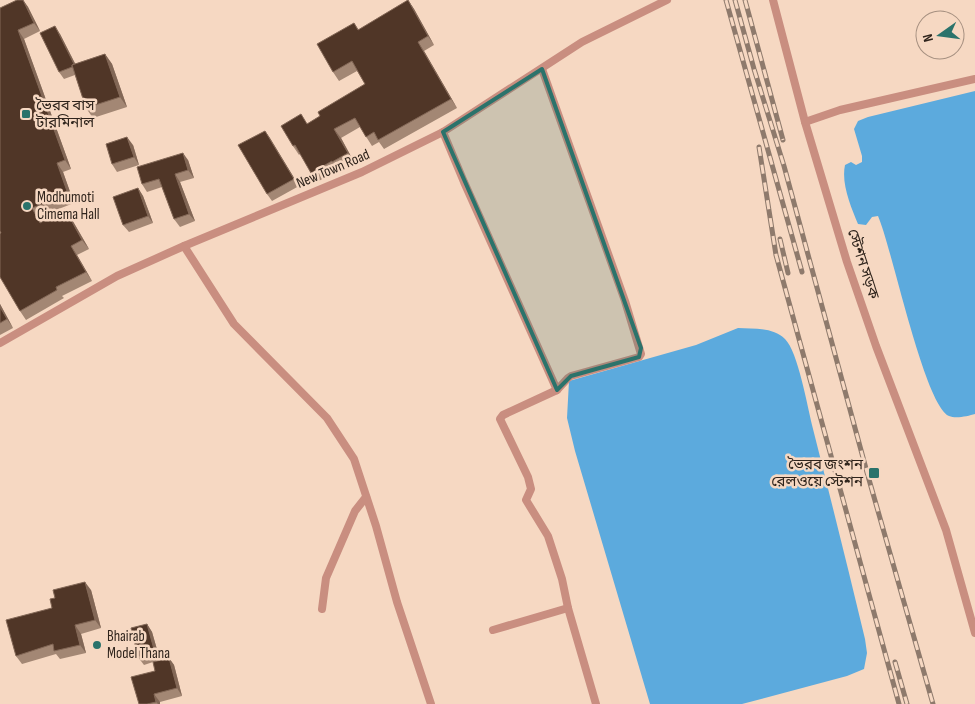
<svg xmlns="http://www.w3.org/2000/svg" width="975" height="704" viewBox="0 0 975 704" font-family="'Sofia Sans Condensed','Noto Sans Bengali',sans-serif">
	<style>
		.water { fill: #5caadd }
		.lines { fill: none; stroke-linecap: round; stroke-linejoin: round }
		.minor { stroke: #c98e80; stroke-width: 8 }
		.rail-casing { stroke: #8e7a6c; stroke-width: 5 }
		.rail { stroke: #f6d8c2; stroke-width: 3; stroke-dasharray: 9; stroke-linecap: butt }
		.wall { fill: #a38774 }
		.shaded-wall { fill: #826756 }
		.building { fill: #503627; stroke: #826756 }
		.marked { fill: #2b736b; fill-opacity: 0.2; stroke: #2b736b; stroke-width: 4; stroke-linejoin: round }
		.poi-dot { fill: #2b736b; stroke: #f6d8c2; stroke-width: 2 }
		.labels { text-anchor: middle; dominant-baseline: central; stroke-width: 5; stroke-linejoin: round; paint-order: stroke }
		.poi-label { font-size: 15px; fill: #2f241c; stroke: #f6d8c2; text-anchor: start }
		.street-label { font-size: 15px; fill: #2f241c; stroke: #f6d8c2 }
	</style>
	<rect width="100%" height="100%" fill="#f6d8c2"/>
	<g class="water">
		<path d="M975,91V414C968,416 956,419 949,416C924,404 892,248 878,216L872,217L866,225L858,224C851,207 841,184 845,165L851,162L856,165L862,162V156L854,129L858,121L868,117Z"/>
		<path d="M738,328C753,329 773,327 785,339C798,352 807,405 812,425C830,496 848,568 865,639L867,653L864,669L847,676L742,704H650L575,451L567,418L569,381L696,345Z"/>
	</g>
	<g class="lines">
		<g class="minor">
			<polyline points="773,0 805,122 847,262 876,346 946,530 975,633"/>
			<polyline points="542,69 625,301 641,354 639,357 571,376 568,378 557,390 503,415 500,419 528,477 531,489 526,500 548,536 562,579 568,608 596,704"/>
			<polyline points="805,122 840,110 975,79"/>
			<polyline points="443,132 464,182 557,390"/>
			<polyline points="184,246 234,324 327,418 354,459 376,526 397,602 431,704"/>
			<polyline points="0,343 117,276 184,246 362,172 443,132 582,42 667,0"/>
			<polyline points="322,609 326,578 355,511 366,497"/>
			<polyline points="493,630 568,608"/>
		</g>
		<g class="rail-casing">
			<g id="rail">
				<polyline points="726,0 802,272"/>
				<polyline points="735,0 754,69 784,166 868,476 933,704"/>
				<polyline points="745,0 783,140"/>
				<polyline points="759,147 776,255 899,704"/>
				<polyline points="780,239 788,273"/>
				<polyline points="895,662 907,704"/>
			</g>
		</g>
		<use href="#rail" class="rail"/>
	</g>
	<g class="wall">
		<polygon points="17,0 23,0 28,7 40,31 24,39 71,169 63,172 74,203 38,217 41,222 71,218 89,249 77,255 92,281 62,296 64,298 26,320 20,311 1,233"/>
		<polygon points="408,0 414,9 434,45 424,51 457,108 384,149 379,142 372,146 360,127 341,138 354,162 338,171 338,170 317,182 300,154 299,155 293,146 307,124 320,116 365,84 357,71 339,81 333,72 354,23 359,30"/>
		<polygon points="60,34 75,64 105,54 112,64 127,107 93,118 86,108 75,75 64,79 59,72"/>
		<polygon points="265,131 299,186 272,201 267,194"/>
		<polygon points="133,145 139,165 117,172 112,164"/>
		<polygon points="188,160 194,178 180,182 195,221 180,227 174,219 162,187 147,192 142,184"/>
		<polygon points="138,188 143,196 153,223 129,232 123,225"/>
		<polygon points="0,304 13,328 0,335"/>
		<polygon points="91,590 101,628 81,634 86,653 60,659 56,654 22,664 16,656 52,608"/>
		<polygon points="147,624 152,632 160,660 169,658 174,665 182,696 160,702 160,704 139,704 155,671 153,662 144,665 138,657"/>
	</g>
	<g class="shaded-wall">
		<polygon points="23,0 28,7 40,31 34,23"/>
		<polygon points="408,0 414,9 434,45 428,36"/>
		<polygon points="55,26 60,34 80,73 74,66"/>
		<polygon points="18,30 24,39 71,169 65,160"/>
		<polygon points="418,42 424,51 457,108 451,99"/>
		<polygon points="105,54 112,64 127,107 120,97"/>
		<polygon points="334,129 341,138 354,162 348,153"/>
		<polygon points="265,131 270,138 299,186 294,179"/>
		<polygon points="127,137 133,145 139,165 134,157"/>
		<polygon points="183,153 188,160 194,178 188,170"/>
		<polygon points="57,163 63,172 74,203 68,194"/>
		<polygon points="175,174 180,182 195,221 189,214"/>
		<polygon points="138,188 143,196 153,223 148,216"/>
		<polygon points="65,209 71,218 89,249 82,240"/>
		<polygon points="71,246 77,255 92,281 86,272"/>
		<polygon points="0,304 13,328 7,319 0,307"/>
		<polygon points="85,582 91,590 101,628 95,620"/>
		<polygon points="147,624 152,632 160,660 155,653"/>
		<polygon points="75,625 81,634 86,653 80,645"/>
		<polygon points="169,658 174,665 182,696 177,688"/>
		<polygon points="154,694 160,702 160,704 158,704 156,702"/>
	</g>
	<g class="building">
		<polygon points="17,0 23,0 34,23 18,30 65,160 57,163 68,194 32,208 40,223 65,209 82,240 71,246 86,272 56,287 57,290 20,311 0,277 0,234 1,233 0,231 0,8"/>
		<polygon points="408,0 428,36 418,42 451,99 378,140 374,132 366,137 355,118 334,129 348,153 332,162 332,161 311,173 295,145 293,146 281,126 301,114 307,124 320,116 318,112 365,84 352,61 333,72 317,44 354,23 358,30"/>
		<polygon points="55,26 74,64 72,65 72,67 59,72 40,33"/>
		<polygon points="105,54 120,97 86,108 72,65"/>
		<polygon points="265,131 294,179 267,194 238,145"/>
		<polygon points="127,137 134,157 112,164 106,144"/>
		<polygon points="183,153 188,170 175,174 189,214 174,219 159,179 142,184 137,167"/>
		<polygon points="138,188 148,216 123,225 113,197"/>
		<polygon points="0,307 7,319 0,323"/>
		<polygon points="85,582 95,620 75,625 80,645 54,651 53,644 16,656 6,620 52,608 50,599 55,598 53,590"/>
		<polygon points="147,624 155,653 138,657 131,628"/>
		<polygon points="169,658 177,688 154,694 156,702 147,704 139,704 131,677 155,671 153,662"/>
	</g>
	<path class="marked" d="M542,69L641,348L639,357L571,376L557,390L443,132Z"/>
	<g class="poi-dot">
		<rect x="21" y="109" width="10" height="10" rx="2.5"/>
		<circle cx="27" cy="206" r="5"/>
		<rect x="868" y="467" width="12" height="12" rx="2.5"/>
		<circle cx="97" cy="645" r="5"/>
	</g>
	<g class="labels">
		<g class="poi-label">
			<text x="36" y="105">ভৈরব বাস<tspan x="36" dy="17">টারমিনাল</tspan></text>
			<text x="37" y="197">Modhumoti<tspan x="37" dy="17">Cimema Hall</tspan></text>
			<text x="863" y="464" text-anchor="end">ভৈরব জংশন<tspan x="863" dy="17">রেলওয়ে স্টেশন</tspan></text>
			<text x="107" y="636">Bhairab<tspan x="107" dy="17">Model Thana</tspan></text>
		</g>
		<g class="street-label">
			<text transform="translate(333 169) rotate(-23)">New Town Road</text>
			<text transform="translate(863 264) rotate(72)">স্টেশন সড়ক</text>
		</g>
	</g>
	<g transform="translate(940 35) rotate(256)"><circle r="24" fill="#f6d8c2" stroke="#a69080"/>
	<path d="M0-4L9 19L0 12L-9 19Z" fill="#2b736b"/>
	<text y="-8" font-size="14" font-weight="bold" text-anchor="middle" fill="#2f241c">N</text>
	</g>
</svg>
